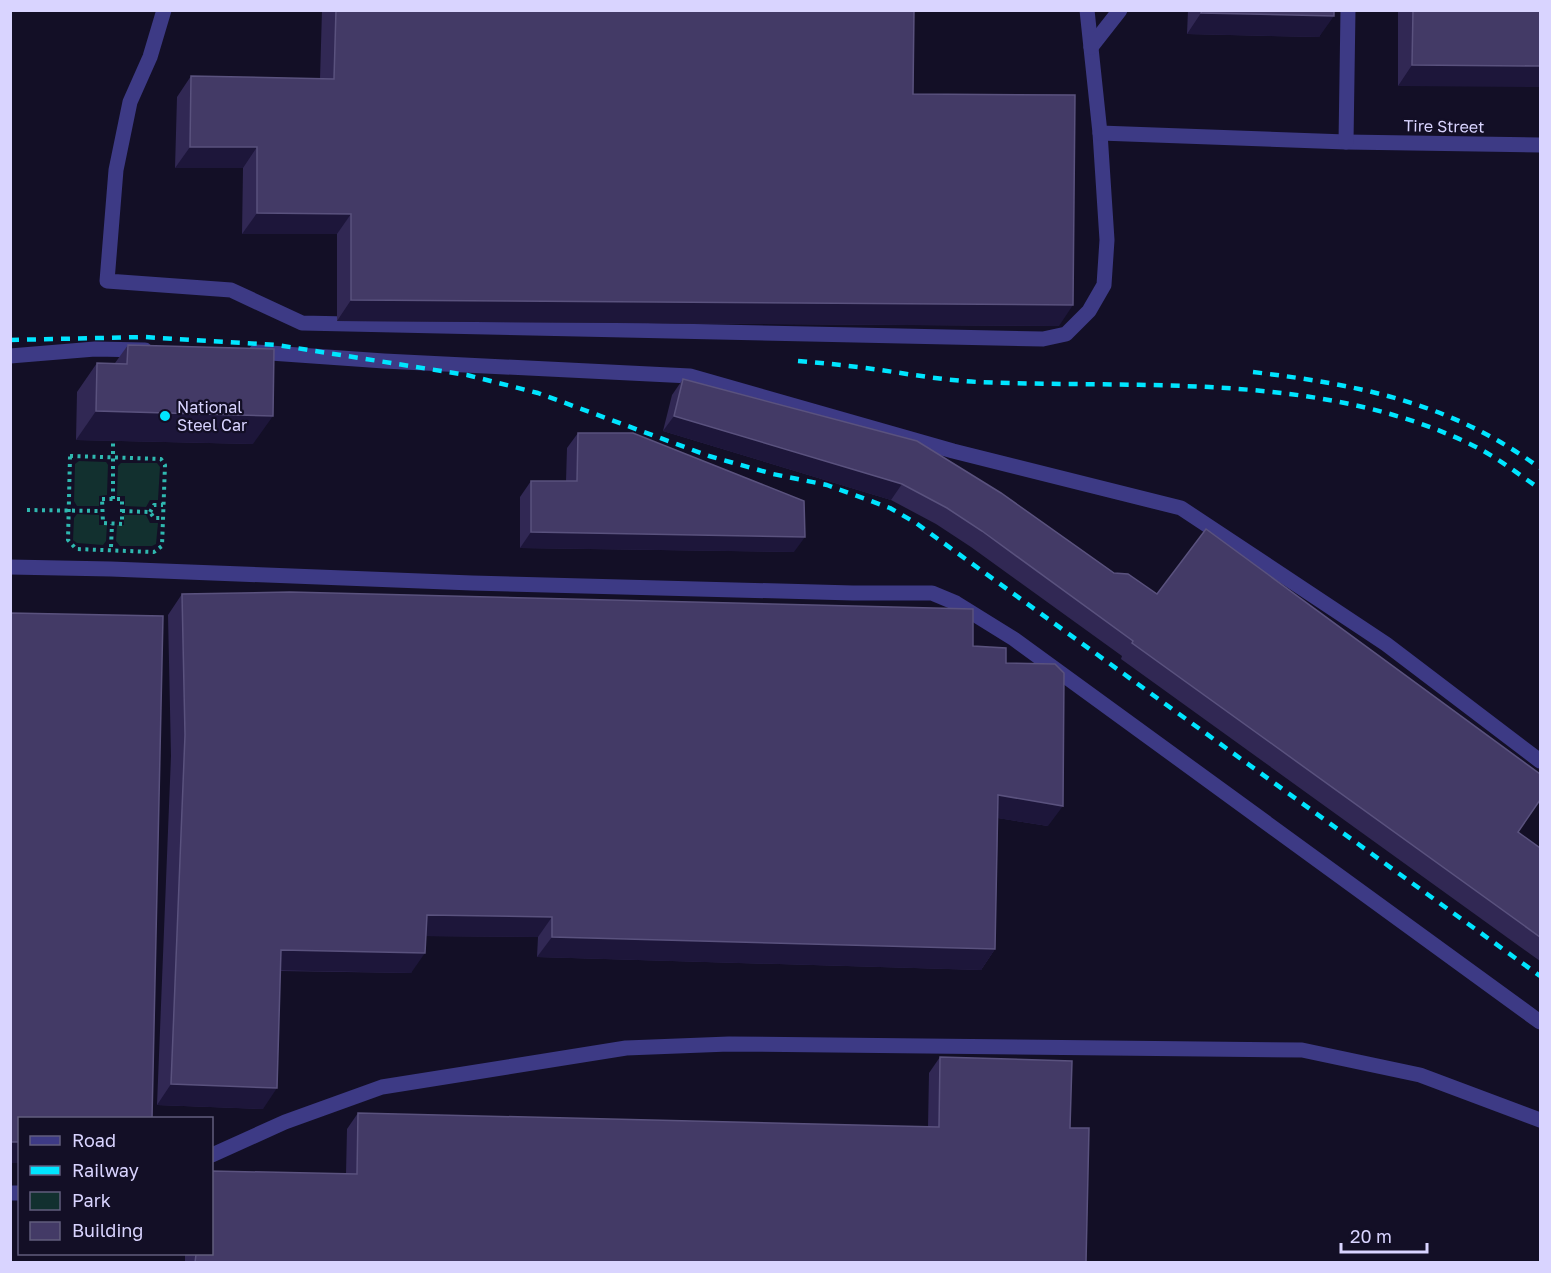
<svg xmlns="http://www.w3.org/2000/svg" width="1551" height="1273" viewBox="0 0 1551 1273" font-family="'Golos Text',sans-serif">
	<style>
		.green { fill: #12302f }
		.lines { fill: none; stroke-linecap: round; stroke-linejoin: round }
		.path { stroke: #2fb8b0; stroke-width: 4; stroke-dasharray: 3 4.5; stroke-linecap: butt }
		.minor { stroke: #3d3a85; stroke-width: 15 }
		.rail { stroke: #00e5ff; stroke-width: 4.5; stroke-dasharray: 9 8; stroke-linecap: butt }
		.wall { fill: #312854 }
		.shaded-wall { fill: #1d163a }
		.building { fill: #433a66; stroke: #5a527e; stroke-width: 1.5 }
		.poi-dot { fill: #00e5ff; stroke: #130f26; stroke-width: 2 }
		.labels { text-anchor: middle; dominant-baseline: central; stroke-width: 4.5; stroke-linejoin: round; paint-order: stroke }
		.street-label { font-size: 16px; fill: #d9d4ff; stroke: #130f26 }
		.poi-label { font-size: 16px; fill: #d9d4ff; stroke: #130f26; text-anchor: start }
	</style>
	<rect width="100%" height="100%" fill="#130f26"/>
	<g class="green">
		<polygon points="79,461 106,462 108,465 107,495 99,496 99,506 77,506 74,501 75,464"/>
		<polygon points="121,463 157,463 160,467 158,500 150,500 146,507 125,506 125,496 117,496 118,466"/>
		<polygon points="77,514 99,515 99,525 107,525 106,541 103,545 77,543 73,540 74,518"/>
		<polygon points="124,515 146,515 150,523 158,523 156,544 152,546 120,546 116,541 117,525 124,525"/>
	</g>
	<g class="lines">
		<g class="path">
			<polygon points="70,456 161,459 165,465 162,546 154,552 76,549 68,540"/>
			<polygon points="102,499 122,499 122,524 103,523"/>
			<polyline points="113,499 113,441"/>
			<polyline points="27,510 102,511"/>
			<polyline points="122,511 150,512 154,518 163,518"/>
			<polyline points="150,512 154,505 163,505"/>
			<polyline points="111,547 112,524"/>
		</g>
		<g class="minor">
			<polyline points="164,10 150,57 130,102 116,170 107,281 231,290 302,323 1043,339 1066,334 1089,311 1104,285 1107,240 1100,133"/>
			<polyline points="1087,10 1100,133 1346,142 1540,145"/>
			<polyline points="1091,47 1120,10"/>
			<polyline points="1346,142 1348,10"/>
			<polyline points="256,352 384,361 690,376 953,451 1181,508 1386,644 1540,761"/>
			<polyline points="10,356 95,349 145,350"/>
			<polyline points="10,567 111,569 472,583 853,593 932,593 956,603 1014,639 1540,1022"/>
			<polyline points="212,1155 285,1122 382,1087 626,1048 729,1044 1302,1050 1420,1075 1540,1120"/>
			<polyline points="10,1193 20,1193"/>
		</g>
		<g class="rail">
			<polyline points="10,340 144,337 277,345 467,375 538,393 709,456 773,474 827,485 890,508 916,523 1540,976"/>
			<path d="M798,361C821,363 843,365 866,368C903,373 940,380 978,382C1142,389 1315,371 1468,443C1494,455 1517,473 1540,489"/>
			<path d="M1253,372C1361,385 1451,403 1540,468"/>
		</g>
	</g>
	<g class="wall">
		<polygon points="322,10 914,10 913,94 1059,326 337,321 337,234 242,234 243,168 175,168 177,97 191,76 320,79"/>
		<polygon points="1188,10 1334,10 1319,37 1187,34"/>
		<polygon points="1398,10 1540,10 1398,86"/>
		<polygon points="128,345 253,444 76,440 77,392 97,363 115,363"/>
		<polygon points="683,379 1114,573 1157,594 1518,832 1540,848 1540,961 1121,659 1122,656 971,547 936,524 891,500 663,431 672,395"/>
		<polygon points="578,433 794,552 520,548 520,497 531,481 566,481 567,448"/>
		<polygon points="182,594 973,646 1006,663 1048,826 998,818 995,949 981,970 537,957 538,937 426,936 411,973 280,971 263,1109 157,1105 171,756 168,615"/>
		<polygon points="940,1057 1070,1128 1086,1263 185,1263 185,1254 212,1254 346,1174 347,1129 358,1113 928,1127 929,1073"/>
	</g>
	<g class="shaded-wall">
		<polygon points="1201,13 1334,16 1319,37 1187,34"/>
		<polygon points="1412,65 1540,66 1540,87 1398,86"/>
		<polygon points="190,147 257,147 243,168 175,168"/>
		<polygon points="257,213 351,214 337,234 242,234"/>
		<polygon points="351,300 1073,305 1059,326 337,321"/>
		<polygon points="96,411 273,416 253,444 76,440"/>
		<polygon points="674,416 902,484 891,500 663,431"/>
		<polygon points="531,532 805,537 794,552 520,548"/>
		<polygon points="998,795 1063,806 1048,826 984,816"/>
		<polygon points="427,915 552,917 538,937 413,936"/>
		<polygon points="552,937 995,949 981,970 537,957"/>
		<polygon points="281,950 425,953 411,973 267,970"/>
		<polygon points="171,1084 277,1088 263,1109 157,1105"/>
		<rect x="10" y="1142" width="10" height="21"/>
	</g>
	<g class="building">
		<polygon points="336,10 914,10 913,94 1075,95 1073,305 351,300 351,214 257,213 257,147 190,147 191,76 334,79"/>
		<polygon points="1202,10 1334,10 1334,16 1201,13"/>
		<polygon points="1413,10 1540,10 1540,66 1412,65"/>
		<polygon points="128,345 274,349 273,416 96,411 97,363 127,364"/>
		<polygon points="683,379 917,441 1001,493 1114,573 1128,574 1157,594 1206,529 1540,774 1540,800 1518,832 1540,848 1540,937 1132,643 1133,641 982,531 947,508 902,484 674,416"/>
		<polygon points="578,433 633,433 804,501 805,537 531,532 531,481 577,481"/>
		<polygon points="290,592 973,609 973,646 1006,648 1006,663 1055,664 1064,673 1063,806 998,795 995,949 552,937 552,917 427,915 425,953 281,950 277,1088 171,1084 185,735 182,594"/>
		<polygon points="10,613 163,616 152,1119 20,1119 20,1142 10,1142"/>
		<polygon points="940,1057 1072,1061 1070,1128 1089,1128 1086,1263 195,1263 196,1254 212,1254 212,1171 357,1174 358,1113 939,1127"/>
	</g>
	<circle class="poi-dot" cx="165" cy="416" r="6"/>
	<g class="labels">
		<g class="street-label">
			<text transform="translate(1444 126) rotate(1)">Tire Street</text>
		</g>
		<g class="poi-label">
			<text x="177" y="407">National<tspan x="177" dy="18">Steel Car</tspan></text>
		</g>
	</g>
	<rect width="1551" height="1273" fill="none" stroke="#d9d4ff" stroke-width="24"/>
	<rect x="18" y="1117" width="195" height="138" fill="#130f26" stroke="#625e7d" stroke-width="1.5"/>
	<rect x="30" y="1136" width="30" height="9" fill="#3d3a85" stroke="#625e7d" stroke-width="1.5"/>
	<text x="72" y="1147" font-size="18" fill="#d9d4ff">Road</text>
	<rect x="30" y="1166" width="30" height="9" fill="#00e5ff" stroke="#625e7d" stroke-width="1.5"/>
	<text x="72" y="1177" font-size="18" fill="#d9d4ff">Railway</text>
	<rect x="30" y="1192" width="30" height="18" fill="#12302f" stroke="#625e7d" stroke-width="1.5"/>
	<text x="72" y="1207" font-size="18" fill="#d9d4ff">Park</text>
	<rect x="30" y="1222" width="30" height="18" fill="#433a66" stroke="#625e7d" stroke-width="1.5"/>
	<text x="72" y="1237" font-size="18" fill="#d9d4ff">Building</text>
	<path d="M1341 1243v9h86v-9" fill="none" stroke="#d9d4ff" stroke-width="3"/>
	<text x="1350" y="1243" font-size="18" fill="#d9d4ff" stroke="#130f26" stroke-width="4.5" paint-order="stroke">20 m</text>
</svg>
